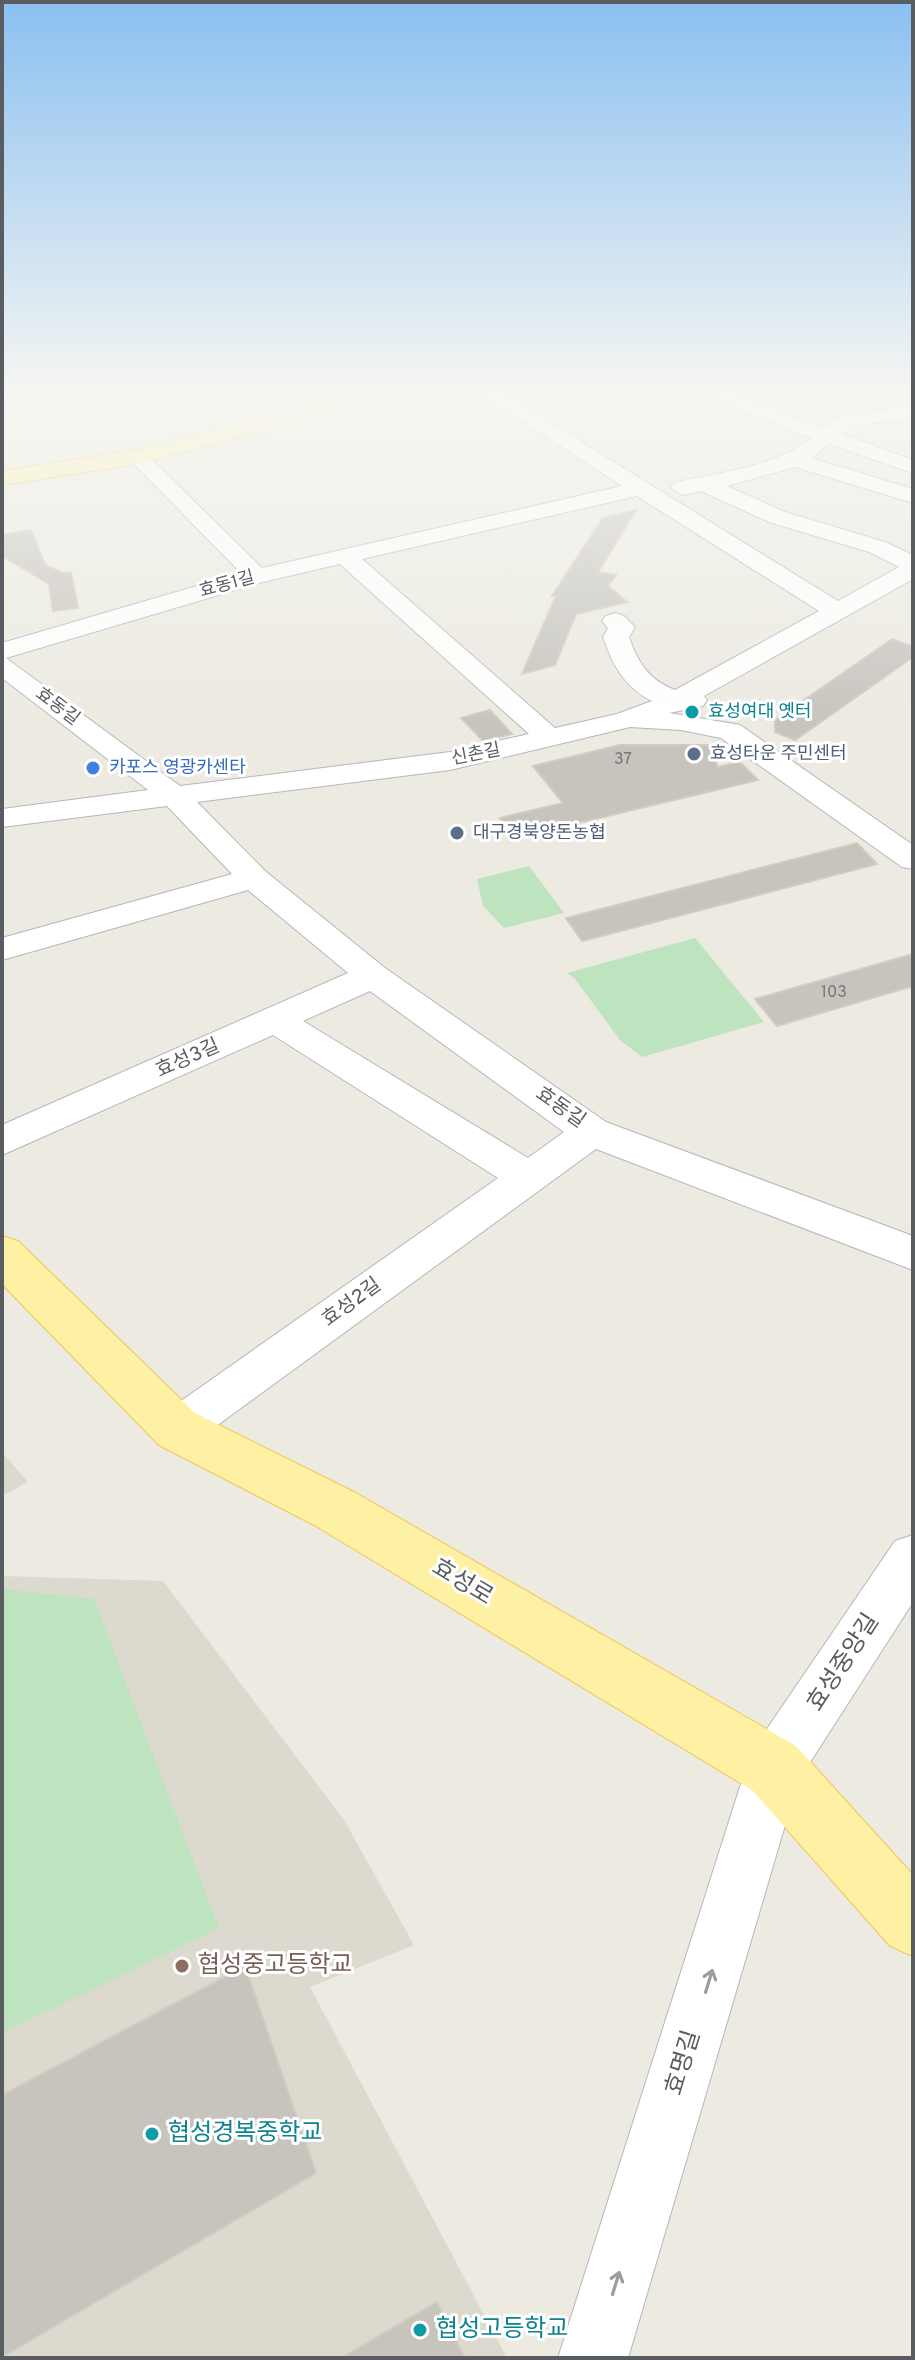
<svg xmlns="http://www.w3.org/2000/svg" width="915" height="2360" viewBox="0 0 915 2360" font-family="Overpass,'Noto Sans KR',sans-serif">
	<style>
		.education { fill: #dcd9cf }
		.green { fill: #bde4be }
		.building { fill: #c7c4be; stroke: #d1ccbf; stroke-width: 2 }
		.lines { fill: none; stroke-linecap: round; stroke-linejoin: round }
		.minor-casing { stroke: #b4b7bc; stroke-width: 2 }
		.major-casing { stroke: #efc757; stroke-width: 2 }
		.minor { fill: #fff; fill-rule: evenodd }
		.major { fill: #fef1a4; fill-rule: evenodd }
		.oneway { stroke: #9b9ea1 }
		.culture-dot { fill: #0f9aa8; stroke: #fff; stroke-width: 3 }
		.service-dot { fill: #5c6f8a; stroke: #fff; stroke-width: 3 }
		.shop-dot { fill: #3f7fe0; stroke: #fff; stroke-width: 3 }
		.education-dot { fill: #8d6e63; stroke: #fff; stroke-width: 3 }
		.labels { text-anchor: middle; dominant-baseline: central; stroke-width: 6; stroke-linejoin: round; paint-order: stroke }
		.number-label { font-size: 16px; fill: #747779 }
		.far-street-label { font-size: 18px; fill: #595d62; stroke: #fff }
		.far-culture-label { font-size: 18px; fill: #0d838f; stroke: #fff; text-anchor: start }
		.far-service-label { font-size: 18px; fill: #4e5e75; stroke: #fff; text-anchor: start }
		.far-shop-label { font-size: 18px; fill: #366cbe; stroke: #fff; text-anchor: start }
		.street-label { font-size: 20px; fill: #595d62; stroke: #fff }
		.near-street-label { font-size: 24px; fill: #595d62; stroke: #fff }
		.near-education-label { font-size: 24px; fill: #785e54; stroke: #fff; text-anchor: start }
		.near-culture-label { font-size: 24px; fill: #0d838f; stroke: #fff; text-anchor: start }
	</style>
	<rect width="100%" height="100%" fill="#eceae1"/>
	<g class="education">
		<polygon points="2,1452 28,1482 2,1496"/>
		<polygon points="2,1576 163,1581 344,1820 414,1945 310,1987 507,2358 2,2358"/>
	</g>
	<g class="green">
		<polygon points="529,866 564,913 504,928 483,906 477,879"/>
		<polygon points="695,938 764,1022 642,1057 620,1040 575,979 567,973"/>
		<polygon points="2,1589 94,1599 219,1928 2,2033"/>
	</g>
	<g class="building">
		<polygon points="636,510 598,572 616,575 608,586 627,602 576,614 555,665 522,674 556,596 552,596 603,518"/>
		<polygon points="31,530 45,565 63,573 71,572 78,608 53,611 49,584 2,556 2,535"/>
		<polygon points="892,639 913,647 913,657 795,740 775,732 775,720"/>
		<polygon points="490,710 512,734 483,741 461,718"/>
		<polygon points="620,745 713,745 717,767 740,762 758,780 515,838 500,818 563,803 533,766"/>
		<polygon points="857,843 877,864 582,941 566,918"/>
		<polygon points="913,954 913,986 777,1026 755,999"/>
		<polygon points="245,1966 316,2173 2,2357 2,2095"/>
		<polygon points="437,2302 465,2358 341,2358"/>
	</g>
	<g class="lines">
		<g class="minor-casing">
			<g id="minor">
				<path d="M484,396H507L838,601L899,567L869,552L769,522L701,491L682,495L671,488L674,483C723,471 770,469 812,438L706,396H735L824,428L841,416L913,406V418L854,425L842,434L913,460V473L829,444L811,458L913,489V503L795,467L727,486L785,512L885,542L913,555V579L704,696L707,700L703,706L669,713L740,725L913,845V869L902,867L721,738L681,730L630,727L450,770L197,802L265,871L385,968L606,1122L913,1236V1270L596,1149L193,1443L177,1449L161,1443L154,1429L161,1415L498,1178L273,1035L2,1155V1125L348,973L248,890L2,960V938L232,874L167,806L2,827V809L148,790L2,678V643L241,573L131,461L127,457L131,453H145L262,568L622,486ZM637,496L819,611L675,690C649,680 638,663 629,637L635,627L624,616L615,613L606,616L602,621L608,628L603,637C612,664 625,688 652,701L617,714L555,728L362,559ZM340,564L529,734L450,752L180,786L6,658L263,582ZM370,991L564,1132L528,1158L303,1021Z"/>
				<polygon points="913,1535 913,1602 798,1781 628,2358 558,2358 746,1768 754,1748 895,1541"/>
			</g>
		</g>
		<g class="major-casing">
			<g id="major">
				<polygon points="346,396 383,396 381,401 138,464 2,485 2,471 137,450"/>
				<polygon points="2,1236 18,1241 195,1413 354,1492 796,1746 913,1875 913,1956 890,1946 752,1790 316,1526 159,1445 2,1284"/>
			</g>
		</g>
		<use href="#minor" class="minor"/>
		<use href="#major" class="major"/>
	</g>
	<defs><path id="oneway-shaft" d="M-6 0H5M1.5-3L5.5 0L1.5 3" fill="none" stroke-width="1.6" stroke-linecap="round" stroke-linejoin="round" transform="scale(2)"/></defs>
	<g class="oneway">
		<use href="#oneway-shaft" transform="translate(709 1981) rotate(-73)"/>
		<use href="#oneway-shaft" transform="translate(616 2283) rotate(-73)"/>
	</g>
	<linearGradient id="sky" x2="0" y2="1"><stop stop-color="#8bc0f1"/><stop offset="0.54" stop-color="#f6f6f2"/><stop offset="1" stop-color="#f6f6f2" stop-opacity="0"/></linearGradient>
	<rect width="915" height="727" fill="url(#sky)"/>
	<g class="culture-dot">
		<circle cx="692" cy="712" r="8"/>
		<circle cx="152" cy="2134" r="8"/>
		<circle cx="420" cy="2330" r="8"/>
	</g>
	<g class="service-dot">
		<circle cx="694" cy="754" r="8"/>
		<circle cx="457" cy="833" r="8"/>
	</g>
	<circle class="shop-dot" cx="93" cy="768" r="8"/>
	<circle class="education-dot" cx="182" cy="1966" r="8"/>
	<g class="labels">
		<g class="number-label">
			<text x="623" y="760">37</text>
			<text x="834" y="993">103</text>
		</g>
		<g class="far-street-label">
			<text transform="translate(227 585) rotate(-15)">효동1길</text>
			<text transform="translate(57 707) rotate(37)">효동길</text>
			<text transform="translate(476 755) rotate(-11)">신촌길</text>
		</g>
		<g class="far-culture-label">
			<text x="708" y="712">효성여대 옛터</text>
		</g>
		<g class="far-service-label">
			<text x="710" y="754">효성타운 주민센터</text>
			<text x="473" y="833">대구경북양돈농협</text>
		</g>
		<g class="far-shop-label">
			<text x="109" y="768">카포스 영광카센타</text>
		</g>
		<g class="street-label">
			<text transform="translate(188 1059) rotate(-24)">효성3길</text>
			<text transform="translate(560 1108) rotate(35)">효동길</text>
			<text transform="translate(352 1303) rotate(-36)">효성2길</text>
		</g>
		<g class="near-street-label">
			<text transform="translate(462 1583) rotate(31)">효성로</text>
			<text transform="translate(844 1663) rotate(-57)">효성중앙길</text>
			<text transform="translate(684 2063) rotate(-73)">효명길</text>
		</g>
		<g class="near-education-label">
			<text x="198" y="1966">협성중고등학교</text>
		</g>
		<g class="near-culture-label">
			<text x="168" y="2134">협성경복중학교</text>
			<text x="436" y="2330">협성고등학교</text>
		</g>
	</g>
	<rect width="915" height="2360" fill="none" stroke="#595d62" stroke-width="8"/>
</svg>
